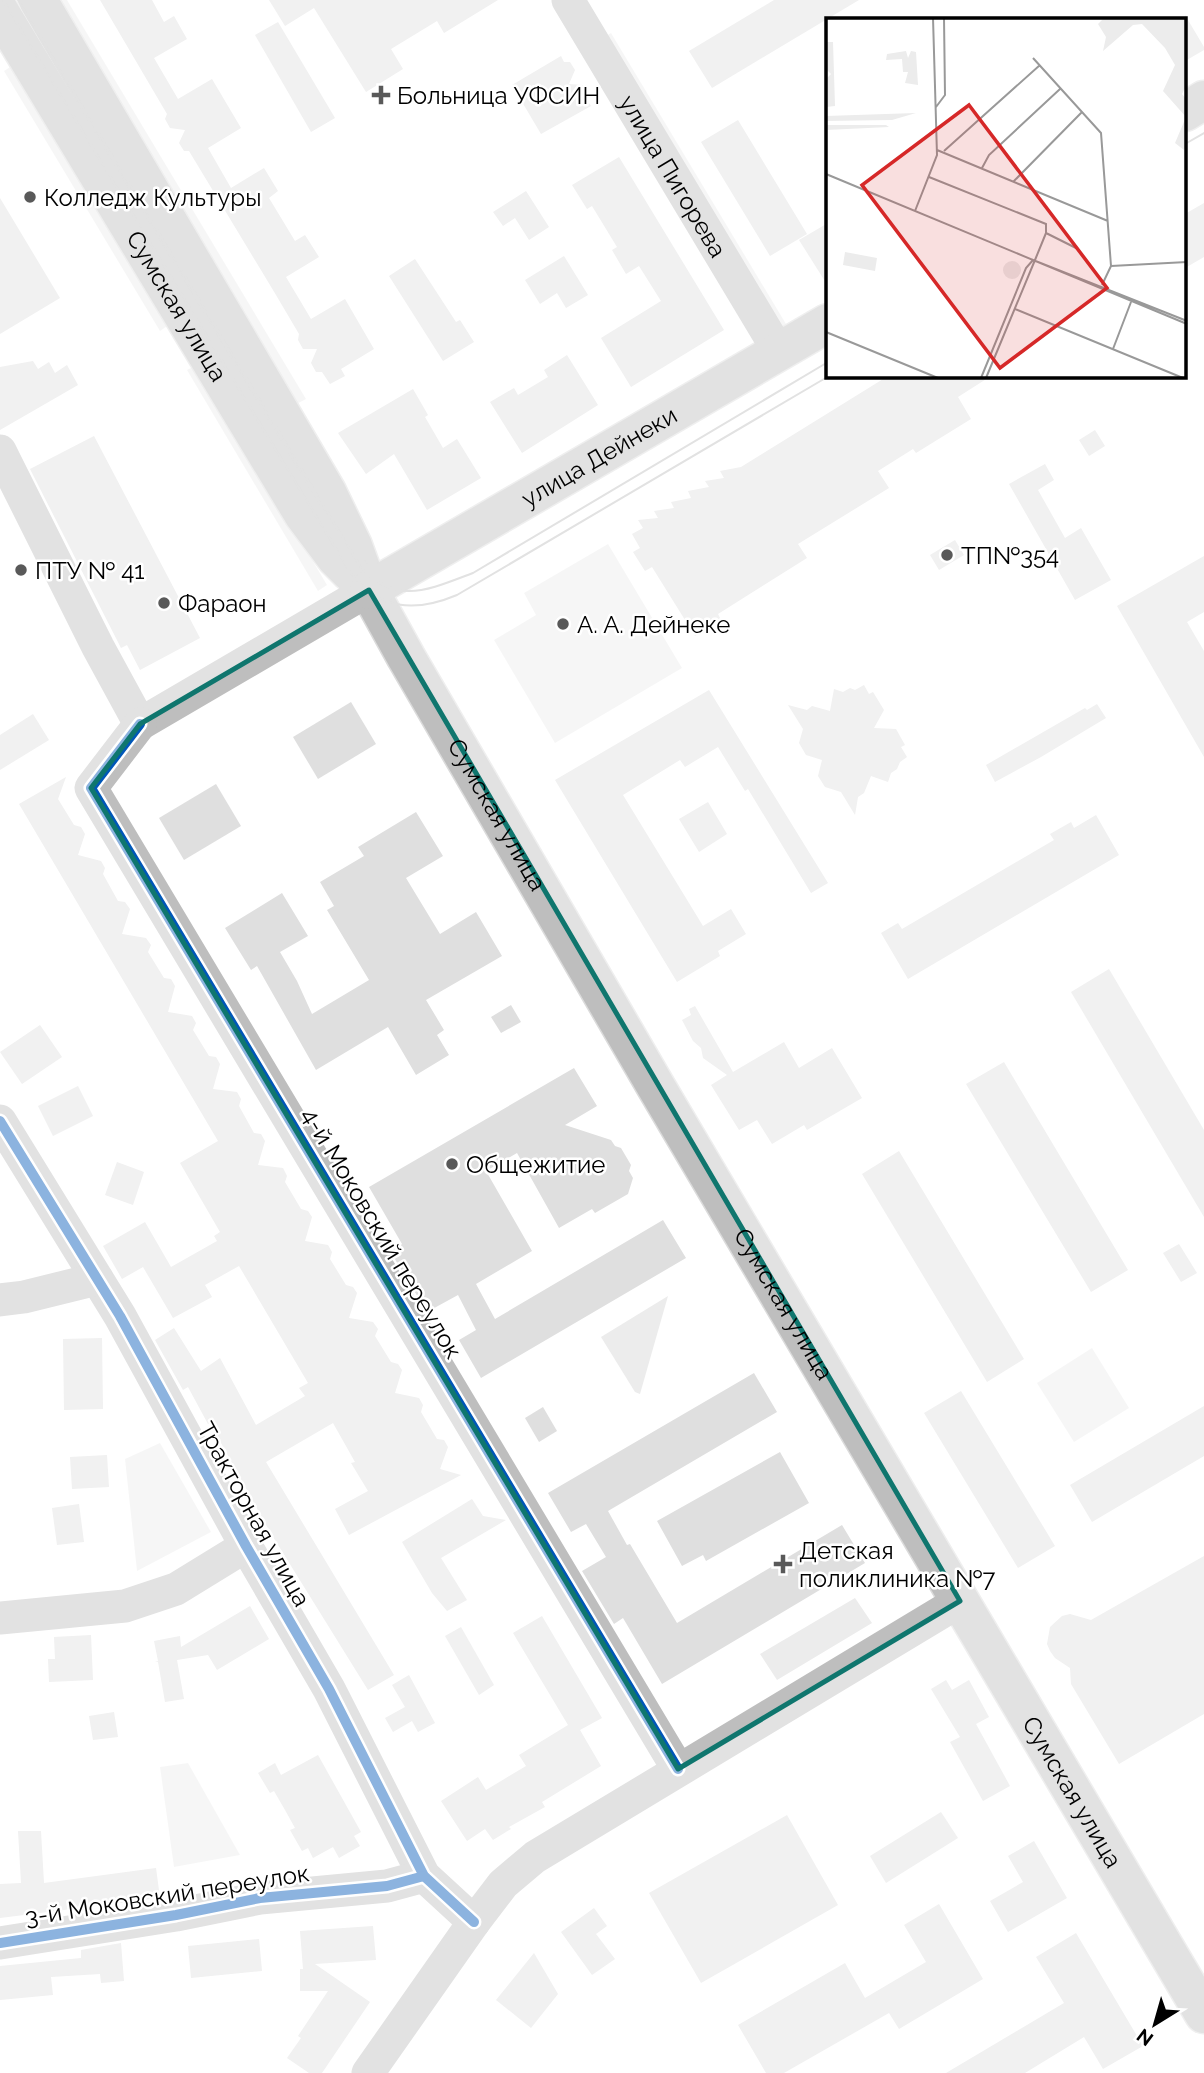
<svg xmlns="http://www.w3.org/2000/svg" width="1204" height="2073" viewBox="0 0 1204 2073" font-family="Raleway,sans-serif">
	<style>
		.green { fill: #ececec }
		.building { fill: #dfdfdf }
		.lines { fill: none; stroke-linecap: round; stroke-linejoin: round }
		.major-casing { stroke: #dbdbdb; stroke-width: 41 }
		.minor { stroke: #bebebe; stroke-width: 33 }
		.major { stroke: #bebebe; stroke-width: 38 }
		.tram { stroke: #bebebe; stroke-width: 2 }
		.cycleway-casing { stroke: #fff; stroke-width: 15 }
		.cycleway { stroke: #0057b8; stroke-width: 10 }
		.marked { fill: none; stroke: #0f766e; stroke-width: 5; stroke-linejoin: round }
		.poi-dot { fill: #595959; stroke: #fff; stroke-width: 2.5 }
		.labels { text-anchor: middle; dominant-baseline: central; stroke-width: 5; stroke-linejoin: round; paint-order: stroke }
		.poi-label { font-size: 24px; fill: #000; stroke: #fff; text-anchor: start }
		.street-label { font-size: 24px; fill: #000; stroke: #fff }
		.inset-road { fill: none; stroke: #999; stroke-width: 2 }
		.view { fill: #d62828; fill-opacity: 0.15; stroke: #d62828; stroke-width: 3.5 }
		.inset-edge { fill: none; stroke: #000; stroke-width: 3.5 }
	</style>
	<rect width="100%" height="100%" fill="#fff"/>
	<g class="green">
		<polygon points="51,0 67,0 306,399 289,408"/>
		<polygon points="611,33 786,324 771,334 598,41"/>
		<polygon points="15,64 173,322 160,331 4,71"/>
		<polygon points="197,365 327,585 318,591 187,370"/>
		<polygon points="608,544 682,668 555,743 494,640 536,615 524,593"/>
		<polygon points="668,1296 640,1394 635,1392 601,1337"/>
		<polygon points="1092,1348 1129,1408 1074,1442 1037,1383"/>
		<polygon points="160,1443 211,1532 137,1571 125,1459"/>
		<polygon points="855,1598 872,1623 777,1680 760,1654"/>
		<polygon points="188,1763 240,1855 174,1867 160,1767"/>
	</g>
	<g class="building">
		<polygon points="100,0 152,0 164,22 174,16 187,39 154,58 178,99 212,79 241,128 208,148 231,188 264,168 278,191 269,198 295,241 305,235 319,257 286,277 311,319 345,299 374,349 341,369 345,376 330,384 322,372 316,372 311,363 317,349 303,349 298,340 299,334 276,295 189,151 184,151 179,143 185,130 170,128 165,119 167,114"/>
		<polygon points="269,0 498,0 444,33 437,21 391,49 403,69 366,92 314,8 285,26"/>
		<polygon points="774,0 859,0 712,88 689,51"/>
		<polygon points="1185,15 1204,47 1204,50 1185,61"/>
		<polygon points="278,22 335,118 311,132 255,35"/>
		<polygon points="561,56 564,62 570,62 575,70 569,84 583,85 589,94 586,99 591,106 541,134 512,85"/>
		<polygon points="738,120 807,234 770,256 701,142"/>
		<polygon points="619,157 724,330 631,387 601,338 661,301 639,266 626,274 612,250 617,247 592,206 587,209 572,185"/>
		<polygon points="526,191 549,227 529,240 515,218 503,226 493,212"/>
		<polygon points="0,198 60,298 0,334"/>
		<polygon points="1204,203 1204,257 1185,268 1185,214"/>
		<polygon points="828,223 828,286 799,240"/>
		<polygon points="564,256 588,295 566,308 557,293 540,304 525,280"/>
		<polygon points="415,259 456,322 460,320 474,342 443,361 389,276"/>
		<polygon points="567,355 598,405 522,453 490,402 514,388 518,395 548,377 544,370"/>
		<polygon points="33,361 38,369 49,362 55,373 67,365 78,385 0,430 0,367"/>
		<polygon points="888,376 991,376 958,397 971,419 916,453 913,449 878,471 889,488 798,544 807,558 718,614 721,620 695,636 652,567 645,571 633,552 640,548 632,534 643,528 638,520 658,518 654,511 674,508 671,502 691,498 688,491 709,487 705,481 724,478 720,471 741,467"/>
		<polygon points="413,389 428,415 425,417 443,448 457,439 481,478 427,510 394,454 366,474 338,433"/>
		<polygon points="1095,430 1105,446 1089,456 1079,440"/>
		<polygon points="94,436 200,638 140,670 127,645 121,648 30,469"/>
		<polygon points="1045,464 1054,480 1038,490 1065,538 1081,528 1111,580 1075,600 1009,484"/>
		<polygon points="955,540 964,555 939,570 930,555"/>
		<polygon points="1204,556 1204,612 1187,622 1204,651 1204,757 1117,606"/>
		<polygon points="864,685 869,694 873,692 884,710 874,728 896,729 905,745 901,747 907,757 900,762 897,769 891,773 888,782 871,776 864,793 858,797 855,815 841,792 825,787 818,776 822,760 806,755 799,743 803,729 788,705 807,710 812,706 830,711 834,689 843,692 850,688 855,690"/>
		<polygon points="709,690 828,883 811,893 748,789 745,791 718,747 685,767 680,760 623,795 703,926 731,909 746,934 718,951 720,956 677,982 555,780"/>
		<polygon points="351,702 376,744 318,779 293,737"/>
		<polygon points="1097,704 1106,718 1041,757 995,782 986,765 1085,708 1087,710"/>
		<polygon points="33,714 49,740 0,770 0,735"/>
		<polygon points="66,777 58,799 74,825 81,827 85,834 78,855 101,861 105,868 103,874 118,901 125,902 130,909 122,934 146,938 151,945 148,952 164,978 171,979 175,986 168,1012 192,1016 196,1023 193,1030 209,1056 216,1057 220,1064 213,1089 237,1092 241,1099 239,1106 254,1133 261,1134 265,1141 258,1165 283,1168 287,1176 285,1182 301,1209 308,1211 312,1217 305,1241 328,1245 332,1252 330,1259 346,1285 353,1287 357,1293 349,1318 373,1322 378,1329 375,1336 391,1362 398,1364 402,1370 395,1393 419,1398 423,1405 421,1412 437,1439 444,1440 448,1447 440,1469 461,1475 349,1535 335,1509 368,1491 351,1463 355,1462 333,1423 266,1462 394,1675 368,1690 270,1532 210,1423 208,1424 188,1387 183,1390 155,1340 174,1328 201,1371 220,1358 256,1425 305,1396 299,1388 308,1383 239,1266 205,1285 212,1297 173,1318 143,1267 122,1279 103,1246 145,1222 171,1267 217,1241 214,1236 220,1232 180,1163 218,1141 19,804"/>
		<polygon points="216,784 241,826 184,860 159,818"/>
		<polygon points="708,802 727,834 699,852 679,819"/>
		<polygon points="416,812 443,856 406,878 440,934 476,912 502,956 426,1000 444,1030 437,1035 449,1055 416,1075 388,1027 316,1070 257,966 251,970 225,928 282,893 308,936 280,952 297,981 312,1014 369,980 327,910 334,906 320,882 364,856 358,847"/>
		<polygon points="1096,815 1119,855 908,979 881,933 898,923 902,929 1054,840 1050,834 1071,822 1074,828"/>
		<polygon points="1109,969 1204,1130 1204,1217 1071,992"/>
		<polygon points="511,1005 521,1022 501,1033 491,1017"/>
		<polygon points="695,1006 733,1072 784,1042 799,1068 832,1048 862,1098 807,1130 804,1125 772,1144 757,1120 739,1130 711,1085 727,1075 703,1058 701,1048 693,1041 682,1020 691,1015 689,1009"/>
		<polygon points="40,1025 62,1057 22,1084 0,1052"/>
		<polygon points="1004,1062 1128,1270 1091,1292 966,1084"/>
		<polygon points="574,1068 597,1106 565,1125 611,1140 615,1146 621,1148 631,1165 629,1171 633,1178 628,1194 595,1213 592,1209 559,1228 517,1153 486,1171 532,1251 476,1284 495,1319 663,1220 686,1258 481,1378 459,1340 476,1330 458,1295 427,1312 390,1251 402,1244 369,1187"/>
		<polygon points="78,1086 93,1116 53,1136 38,1106"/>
		<polygon points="899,1151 1024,1359 987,1382 862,1174"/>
		<polygon points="117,1162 144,1172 133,1205 105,1195"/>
		<polygon points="1179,1244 1197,1273 1181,1282 1163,1253"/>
		<polygon points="102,1338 103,1409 64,1410 63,1339"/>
		<polygon points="754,1373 777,1412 608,1511 627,1545 630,1544 677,1623 842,1525 865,1563 662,1684 623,1618 614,1624 582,1571 606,1557 586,1524 571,1532 548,1493"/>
		<polygon points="961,1391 1055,1546 1018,1568 924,1413"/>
		<polygon points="1204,1406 1204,1456 1092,1522 1070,1485"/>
		<polygon points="543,1407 557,1431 539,1442 525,1418"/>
		<polygon points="780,1452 809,1503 706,1561 703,1555 682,1566 657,1521"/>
		<polygon points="107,1455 109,1487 72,1489 70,1457"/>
		<polygon points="472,1499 483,1516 506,1520 441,1558 467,1600 447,1611 432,1593 402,1542"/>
		<polygon points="79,1504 84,1542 57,1545 52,1508"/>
		<polygon points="1204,1556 1204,1714 1119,1764 1071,1684 1070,1668 1055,1658 1050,1651 1047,1644 1050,1627 1062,1616 1070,1614 1091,1620"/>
		<polygon points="250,1606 269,1639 217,1670 208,1655 177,1660 184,1699 165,1702 158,1662 155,1662 158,1661 154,1641 180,1636 181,1647"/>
		<polygon points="542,1616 602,1718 580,1730 601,1766 542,1802 545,1807 509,1827 511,1829 493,1840 485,1829 467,1841 441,1801 478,1777 486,1790 526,1766 519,1755 568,1725 513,1633"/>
		<polygon points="461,1627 494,1685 479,1695 445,1636"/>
		<polygon points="91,1635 93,1680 49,1682 48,1659 55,1659 54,1637"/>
		<polygon points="409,1675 435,1723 418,1732 412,1721 393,1732 385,1718 405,1707 392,1685"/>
		<polygon points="946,1680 952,1690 969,1680 989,1717 976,1724 1010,1786 983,1801 950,1742 960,1737 931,1689"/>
		<polygon points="114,1712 118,1737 93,1740 89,1716"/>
		<polygon points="318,1755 361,1832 354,1836 360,1846 339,1858 333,1847 313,1858 308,1848 302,1851 290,1830 295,1828 285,1810 274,1791 270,1793 258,1773 275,1763 281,1775"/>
		<polygon points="941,1812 958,1838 886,1883 870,1856"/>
		<polygon points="787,1815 838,1905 701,1983 649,1893"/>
		<polygon points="18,1831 41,1831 44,1883 156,1868 160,1898 0,1918 0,1884 21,1883"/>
		<polygon points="1034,1841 1067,1898 1008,1932 990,1901 1023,1882 1008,1856"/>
		<polygon points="939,1904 983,1979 899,2029 889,2013 784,2073 766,2073 738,2025 845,1963 865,1998 926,1962 904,1925"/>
		<polygon points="594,1908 607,1926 596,1934 615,1959 592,1975 561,1932"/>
		<polygon points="373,1926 376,1960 315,1964 370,2002 322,2073 309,2073 287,2058 301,2038 298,2036 328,1991 300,1991 300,1969 303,1969 300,1931"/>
		<polygon points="1076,1933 1143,2046 1103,2069 1084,2037 1025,2073 946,2073 1064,2003 1036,1957"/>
		<polygon points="259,1939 262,1971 191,1978 188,1946"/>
		<polygon points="121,1943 124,1981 101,1983 100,1974 51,1977 53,1995 0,2000 0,1966 81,1958 81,1950"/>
		<polygon points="534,1953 558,1994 531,2028 496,2000"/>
	</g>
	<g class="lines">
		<g class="major-casing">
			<g id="major">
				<path id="s2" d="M38,0L327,492L353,546L369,590L406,657L655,1085L1204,2014"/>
				<path id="s3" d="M0,12L303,514L336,558L350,572"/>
				<polyline points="1185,112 1204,100"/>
				<path id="s4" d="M369,590L828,323"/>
			</g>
		</g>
		<g class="minor">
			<path id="s1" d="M568,0L779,352"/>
			<polyline points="0,451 98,647 140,724 369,590"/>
			<polyline points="140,724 91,788 678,1769"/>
			<polyline points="0,1121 120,1316 246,1546 329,1689 424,1876 474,1922"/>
			<polyline points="0,1300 24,1297 97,1279"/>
			<polyline points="0,1618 125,1606 176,1589 246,1546"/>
			<polyline points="0,1943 176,1915 260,1898 387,1886 424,1876"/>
			<polyline points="368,2073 474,1922 503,1884 535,1857 960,1601"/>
		</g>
		<use href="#major" class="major"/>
		<g class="tram">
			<path d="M3,0L350,572C380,610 414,613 457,595L829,376"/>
			<path d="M18,0L360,566C396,607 430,589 473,573L828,362"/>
			<polyline points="1185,144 1204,133"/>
		</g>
		<g class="cycleway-casing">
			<g id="cycleway">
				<polyline points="140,724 91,788 678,1769"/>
				<polyline points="0,1121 120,1316 246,1546 329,1689 424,1876 474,1922"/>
				<polyline points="0,1943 176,1915 260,1898 387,1886 424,1876"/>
			</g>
		</g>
		<use href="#cycleway" class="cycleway"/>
	</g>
	<path d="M0 0H1204V2073H0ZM369,590L960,1601L678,1769L91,788L140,724Z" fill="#fff" fill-opacity=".55" fill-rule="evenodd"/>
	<path class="marked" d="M369,590L960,1601L678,1769L91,788L140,724Z"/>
	<g class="poi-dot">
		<path d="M377.5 84.5h7v7h7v7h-7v7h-7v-7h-7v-7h7z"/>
		<circle cx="30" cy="197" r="7"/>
		<circle cx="947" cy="555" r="7"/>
		<circle cx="21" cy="570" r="7"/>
		<circle cx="164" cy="603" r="7"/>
		<circle cx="563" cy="624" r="7"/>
		<circle cx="452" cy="1164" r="7"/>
		<path d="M779.5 1553.5h7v7h7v7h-7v7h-7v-7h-7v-7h7z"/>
	</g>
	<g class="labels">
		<g class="poi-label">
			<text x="397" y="95">Больница УФСИН</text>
			<text x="44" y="197">Колледж Культуры</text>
			<text x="961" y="555">ТП№354</text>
			<text x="35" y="570">ПТУ № 41</text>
			<text x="178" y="603">Фараон</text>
			<text x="577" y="624">А. А. Дейнеке</text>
			<text x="466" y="1164">Общежитие</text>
			<text x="799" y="1550">Детская<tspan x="799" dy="28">поликлиника №7</tspan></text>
		</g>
		<g class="street-label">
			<text stroke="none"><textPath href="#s1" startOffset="205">улица Пигорева</textPath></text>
			<text stroke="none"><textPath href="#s3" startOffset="343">Сумская улица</textPath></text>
			<text stroke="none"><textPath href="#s4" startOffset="266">улица Дейнеки</textPath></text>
			<text stroke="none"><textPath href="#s2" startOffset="936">Сумская улица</textPath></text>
			<text transform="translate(382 1233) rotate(59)">4-й Моковский переулок</text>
			<text stroke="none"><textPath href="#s2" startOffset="1503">Сумская улица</textPath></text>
			<text transform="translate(254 1514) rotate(61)">Тракторная улица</text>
			<text stroke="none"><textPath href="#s2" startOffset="2070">Сумская улица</textPath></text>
			<text transform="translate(167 1895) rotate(-9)">3-й Моковский переулок</text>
		</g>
	</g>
	<g transform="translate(826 18)">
		<rect width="360" height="360" fill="#fff"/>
		<path d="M278,0H360V68L356,76L360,81L361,127L358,132L349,125L360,99L337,73L349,47L339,30L316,6L307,7L277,33L280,19L272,6ZM0,24H7L9,88L0,89V61L5,56L0,51V59ZM80,33L82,40L85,33L90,34L92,67L79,65L82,54H77L76,41L60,42L61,36ZM90,95L66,102L0,103V98ZM0,107H60L63,109L0,112ZM19,234L51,240L49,253L17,247ZM177 252a9 9 0 1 1 18 0a9 9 0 1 1-18 0Z" fill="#ececec"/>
		<path class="inset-road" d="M207,40L275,115L285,248L276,267M110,89L119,77L118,0M111,132L282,203M118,133L214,47M156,150L163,137L234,71M0,156L361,306M103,159L220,206V215M187,164L256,94M89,193L111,137L107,0M209,242L220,215L252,231M285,248L361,244M189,291L357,360M0,314L112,360M287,331L305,284M155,360L200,250L207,242L361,303M160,360L209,242"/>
		<path class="view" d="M143,87L281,270L174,350L36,167Z"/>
		<rect width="360" height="360" class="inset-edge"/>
	</g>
	<g transform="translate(1155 2024) rotate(217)" stroke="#ffffff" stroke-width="5" paint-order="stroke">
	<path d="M0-5L12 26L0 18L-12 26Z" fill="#000000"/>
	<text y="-10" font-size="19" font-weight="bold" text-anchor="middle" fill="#000000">N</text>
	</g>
</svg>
